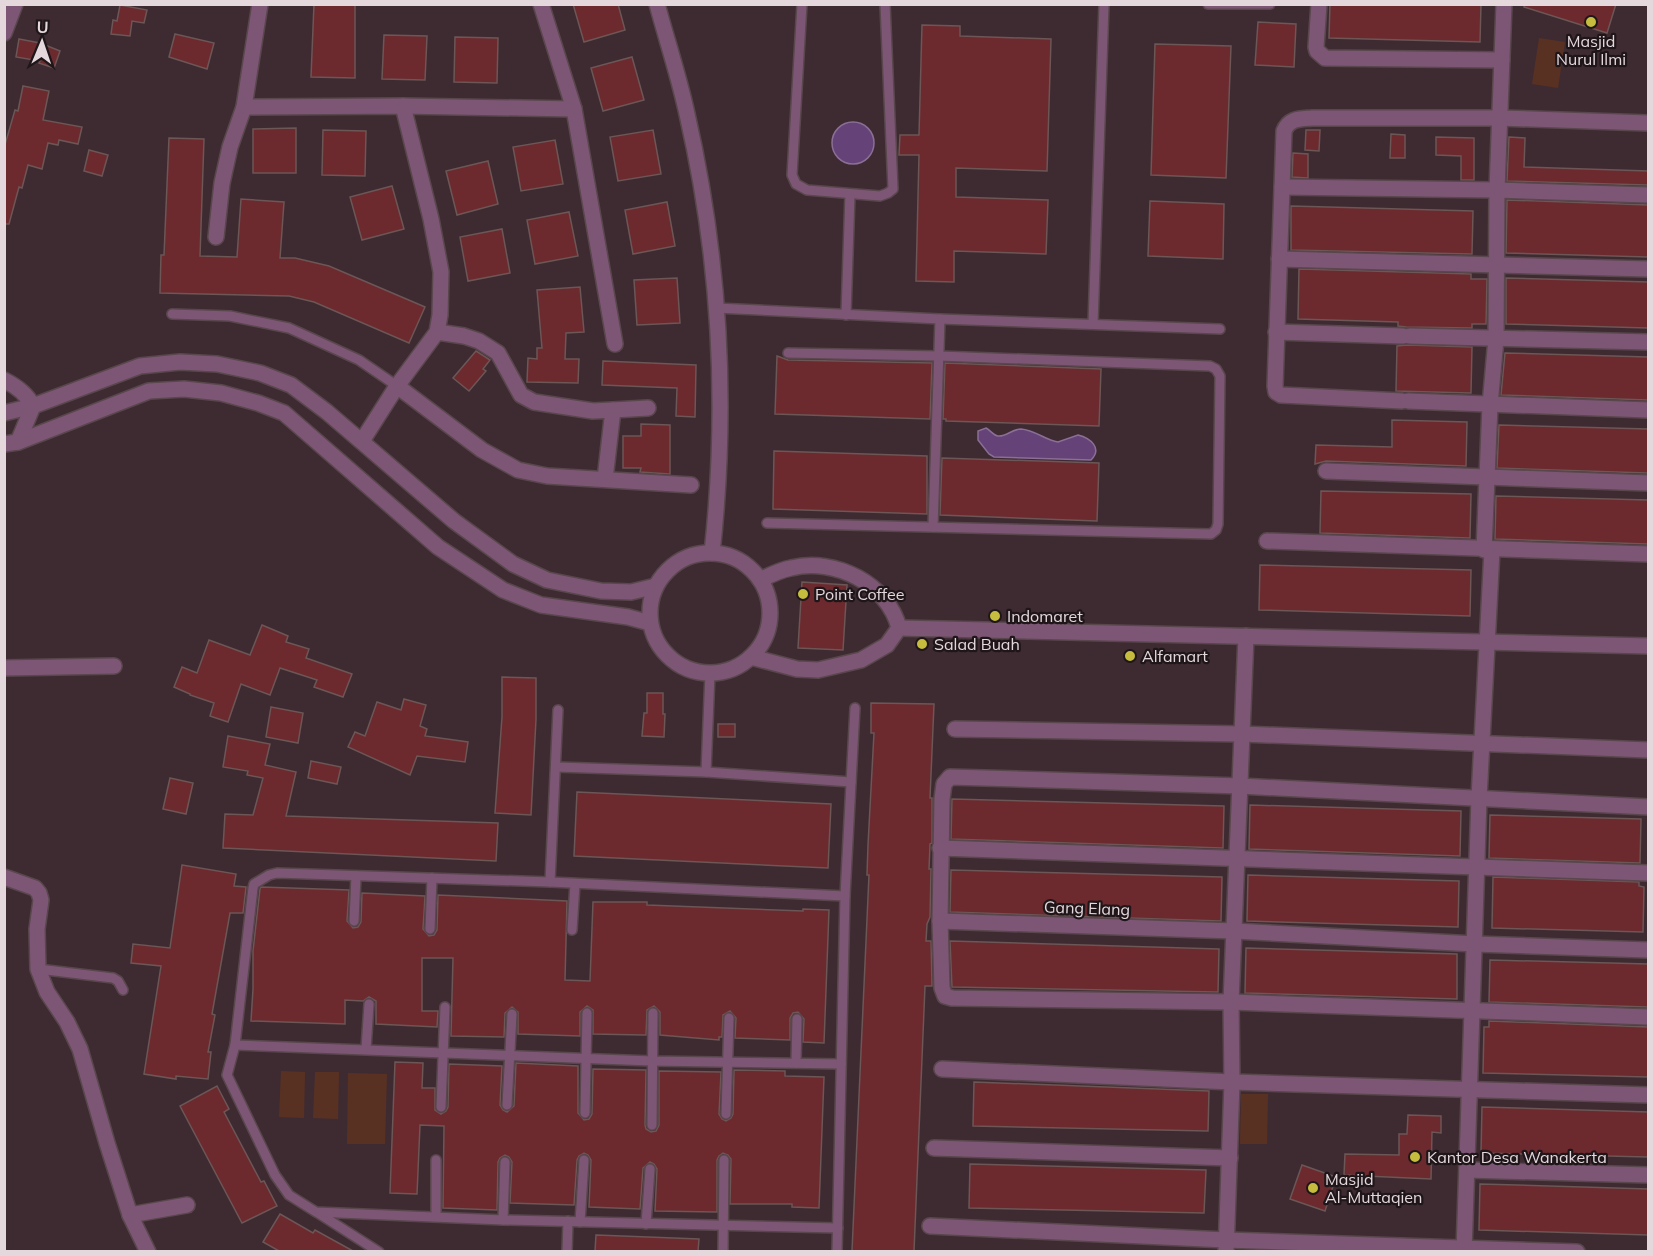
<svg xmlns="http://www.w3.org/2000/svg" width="1653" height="1256" viewBox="0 0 1653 1256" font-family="Mulish,sans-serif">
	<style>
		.green { fill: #593123 }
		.water { fill: #654278; stroke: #8b6f96; stroke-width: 1.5 }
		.building { fill: #6c292e; stroke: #6c5656; stroke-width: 1.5 }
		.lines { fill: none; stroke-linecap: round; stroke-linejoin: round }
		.service-casing { stroke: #59474d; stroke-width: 12 }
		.minor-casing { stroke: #59474d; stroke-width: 18 }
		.service { stroke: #7e5675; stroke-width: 9 }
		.minor { stroke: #7e5675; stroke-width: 15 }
		.poi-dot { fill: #c6bc3d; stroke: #1f1619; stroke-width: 2 }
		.labels { text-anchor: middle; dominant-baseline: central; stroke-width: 4.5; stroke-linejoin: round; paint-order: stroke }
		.poi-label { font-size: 16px; fill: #e4d8dc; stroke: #1f1619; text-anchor: start }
		.street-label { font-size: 16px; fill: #e4d8dc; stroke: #1f1619 }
	</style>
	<rect width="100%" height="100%" fill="#3e2b32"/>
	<g class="green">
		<polygon points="1539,38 1565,42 1558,88 1532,84"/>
		<polygon points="281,1071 305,1072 304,1118 279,1117"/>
		<polygon points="315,1072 339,1072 338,1119 313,1118"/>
		<polygon points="348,1073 387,1074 385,1144 347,1144"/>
		<polygon points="1241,1094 1268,1094 1267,1144 1240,1144"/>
	</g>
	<g class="water">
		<circle cx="853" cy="143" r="21"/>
		<path d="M986,428C990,430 994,436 998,436C1006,437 1012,429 1021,429C1035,430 1045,440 1058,442L1078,435C1090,438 1103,448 1091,460L994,457L989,454L978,440V431Z"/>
	</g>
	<g class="building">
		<polygon points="314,4 355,4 355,78 311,77"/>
		<polygon points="573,4 618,4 625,30 584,42"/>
		<polygon points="1330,4 1481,4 1480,42 1329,38"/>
		<polygon points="1525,4 1616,4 1607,33 1524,7"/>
		<polygon points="120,5 147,10 144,23 132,21 130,36 111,34 113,20 117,21"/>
		<polygon points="1258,22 1296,24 1294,67 1255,65"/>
		<polygon points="922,25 960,26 960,36 1051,39 1047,171 956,168 956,197 1048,200 1046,254 954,251 954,282 916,281 919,155 899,155 900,135 919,135"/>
		<polygon points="175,34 214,43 207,69 169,57"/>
		<polygon points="384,35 427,36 425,80 382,79"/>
		<polygon points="455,37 498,38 497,83 454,82"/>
		<polygon points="19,39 40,43 60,51 54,68 39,63 40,61 16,57"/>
		<polygon points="1155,44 1231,46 1226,178 1151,175"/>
		<polygon points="632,57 644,100 603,111 591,68"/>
		<polygon points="23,86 49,91 43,120 82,127 78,144 59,140 58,145 48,143 42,169 28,165 22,188 19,187 9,224 4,224 4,148 15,110 18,111"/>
		<polygon points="296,128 296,173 253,173 253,129"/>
		<polygon points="323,130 366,131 365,176 322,175"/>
		<polygon points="653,130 661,174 618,181 610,137"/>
		<polygon points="1306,130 1320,130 1319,151 1305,150"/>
		<polygon points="1391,134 1405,135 1405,158 1390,158"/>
		<polygon points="1436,137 1474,138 1474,180 1461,180 1461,156 1436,155"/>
		<polygon points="1509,137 1525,138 1524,167 1648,171 1648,185 1507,181"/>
		<polygon points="169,138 204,139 200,256 237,257 241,199 284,202 280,258 295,258 329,266 425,307 409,343 314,302 289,296 160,293 161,255 164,255"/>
		<polygon points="555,140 563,184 521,191 513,147"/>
		<polygon points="89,150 108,155 102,176 84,171"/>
		<polygon points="1293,153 1308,154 1308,178 1292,177"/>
		<polygon points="488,161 498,204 457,215 446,171"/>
		<polygon points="392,186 404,229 362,240 350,197"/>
		<polygon points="1507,200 1648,205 1648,257 1506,253"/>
		<polygon points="1150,201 1224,204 1223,259 1148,256"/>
		<polygon points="667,202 675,246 633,254 625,210"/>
		<polygon points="1291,206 1473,211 1472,254 1291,250"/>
		<polygon points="569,212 578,256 535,264 527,220"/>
		<polygon points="502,229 510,273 468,281 460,237"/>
		<polygon points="1299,269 1471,274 1471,279 1487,279 1486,324 1472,324 1472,328 1406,327 1398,326 1398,322 1298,319"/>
		<polygon points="677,278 680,323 637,325 634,280"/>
		<polygon points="1506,278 1648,282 1648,328 1506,324"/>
		<polygon points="580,287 584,332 566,333 565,359 579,359 578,383 527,382 528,358 537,359 537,348 542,348 537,290"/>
		<polygon points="1407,345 1472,347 1471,393 1396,391 1397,346"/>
		<polygon points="476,351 490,360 483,369 486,371 469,391 453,378"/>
		<polygon points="1505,353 1648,357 1648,400 1501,395"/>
		<polygon points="777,356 788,360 932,363 930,419 775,414"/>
		<polygon points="603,361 696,365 695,417 676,416 677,388 602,385"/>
		<polygon points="945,363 1101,369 1099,426 946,421 946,419 943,419"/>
		<polygon points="1392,420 1467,422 1466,466 1326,461 1315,464 1316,445 1392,447"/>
		<polygon points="641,424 670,425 670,474 640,472 641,468 623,468 623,436 641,436"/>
		<polygon points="1499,425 1648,429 1648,473 1497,468"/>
		<polygon points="774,451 927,456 927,514 773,509"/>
		<polygon points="942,458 1099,463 1097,521 940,515"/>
		<polygon points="1321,491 1471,494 1470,538 1320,533"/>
		<polygon points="1496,496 1648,500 1648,544 1495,539"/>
		<polygon points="1260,565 1471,570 1470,616 1259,610"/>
		<polygon points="802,582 847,585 843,650 798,648"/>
		<polygon points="262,625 288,636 286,642 309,649 306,658 352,674 343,697 314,687 317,680 280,668 270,695 241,684 228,722 210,716 214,703 190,695 190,694 174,687 182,667 197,673 209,640 250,655"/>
		<polygon points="502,677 536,678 536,719 531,815 495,813 502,717"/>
		<polygon points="647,693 663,693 663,714 665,714 664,737 642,736 644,713 647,713"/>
		<polygon points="404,699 426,705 420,726 427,729 425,736 468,742 465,762 417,756 410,775 348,747 355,732 365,736 377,702 401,710"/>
		<polygon points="871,703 934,704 930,798 932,798 932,843 930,844 929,869 931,869 930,917 927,924 926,941 931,941 932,986 925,986 914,1251 852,1251 869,875 867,875 868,845 874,733 871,733"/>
		<polygon points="271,707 303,713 298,743 266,737"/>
		<rect x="718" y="724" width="17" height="13"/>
		<polygon points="228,736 270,744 265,765 296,772 286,816 498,823 496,861 223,848 225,814 253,815 263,778 247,775 248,771 223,767"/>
		<polygon points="311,761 341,767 337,784 308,778"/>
		<polygon points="170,778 193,783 186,814 163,809"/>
		<polygon points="577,792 831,804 828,868 574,856"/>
		<polygon points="952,799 1224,806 1223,848 951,839"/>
		<polygon points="1250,805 1461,811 1460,856 1249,849"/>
		<polygon points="1490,815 1641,819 1640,863 1489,858"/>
		<polygon points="182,865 236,874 234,886 246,887 243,913 230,913 212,1014 215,1015 208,1052 211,1052 208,1079 176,1076 176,1079 144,1074 161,966 131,963 133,944 170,948"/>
		<polygon points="951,870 1222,877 1221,921 950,912"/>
		<polygon points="1248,875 1459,881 1458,927 1247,921"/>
		<polygon points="1493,877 1639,882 1639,886 1644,887 1643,932 1492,928"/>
		<polygon points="261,887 349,890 347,921 353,928 358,927 361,922 362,893 425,896 423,929 429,936 434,935 437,930 438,895 567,901 565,980 590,981 593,902 647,902 647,905 803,911 803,909 829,910 824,1043 803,1042 804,1019 798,1012 793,1013 790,1018 790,1040 735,1038 736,1018 730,1011 723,1015 722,1037 719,1037 719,1040 660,1035 660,1012 654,1006 647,1010 646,1035 644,1035 593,1034 593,1010 587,1006 580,1012 580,1036 518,1034 518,1012 512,1007 505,1013 504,1037 451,1036 453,958 422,958 422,1011 438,1011 437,1027 376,1024 376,1001 369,997 363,1001 345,1000 345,1024 251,1021 253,989 253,951 260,889"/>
		<polygon points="950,941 1219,949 1218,992 952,987"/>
		<polygon points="1246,948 1457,954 1457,999 1245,993"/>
		<polygon points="1490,960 1648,964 1648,1007 1489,1002"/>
		<polygon points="1489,1021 1648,1027 1648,1077 1483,1073 1484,1027 1489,1027"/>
		<polygon points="395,1062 423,1063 422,1088 435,1088 435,1110 441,1114 446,1111 448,1107 449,1064 502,1066 500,1105 503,1110 507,1112 514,1106 516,1063 578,1066 578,1113 584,1120 589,1119 592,1114 593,1069 646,1070 645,1125 646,1129 651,1132 656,1131 659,1125 659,1071 721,1072 719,1114 722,1119 726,1121 731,1118 733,1114 734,1070 785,1071 785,1076 824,1077 819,1208 792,1207 792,1204 730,1204 731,1159 728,1155 723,1153 719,1156 717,1160 717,1212 655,1211 657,1169 654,1164 650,1162 643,1168 640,1209 589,1207 591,1160 588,1155 584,1153 579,1156 577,1160 574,1205 510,1203 512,1162 509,1157 505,1155 500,1158 498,1162 497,1210 443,1208 444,1126 420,1125 417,1194 390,1193"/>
		<polygon points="974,1082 1209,1091 1208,1131 973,1126"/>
		<polygon points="217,1086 229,1109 224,1112 261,1182 264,1181 277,1206 242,1223 180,1106"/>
		<polygon points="1482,1107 1648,1112 1648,1157 1481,1153"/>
		<polygon points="1408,1115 1441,1116 1441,1133 1432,1132 1431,1179 1344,1175 1345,1154 1399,1155 1399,1134 1407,1134"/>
		<polygon points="970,1164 1206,1170 1204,1213 969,1208"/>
		<polygon points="1302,1165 1336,1177 1325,1211 1290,1199"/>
		<polygon points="1480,1184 1648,1189 1648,1235 1479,1230"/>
		<polygon points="280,1214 313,1233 315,1230 353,1251 279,1251 263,1242"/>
		<polygon points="596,1235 699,1239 698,1251 595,1251"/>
	</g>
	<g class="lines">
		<g class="service-casing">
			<g id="service">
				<polyline points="802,4 792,175 796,184 807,190 880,196 888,193 893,189 885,4"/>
				<polyline points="1208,4 1270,4"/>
				<polyline points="716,308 940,319 1220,329"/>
				<polyline points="172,314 230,316 289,328 359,360 397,386"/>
				<polyline points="846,315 850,194"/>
				<polyline points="1093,324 1104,4"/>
				<polyline points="767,523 1211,534 1216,530 1218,524 1220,376 1216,369 1210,366 939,356 788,353"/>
				<polyline points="933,527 940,319"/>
				<polyline points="557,767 706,772 851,782"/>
				<polyline points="706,772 710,673"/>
				<polyline points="550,882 558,710"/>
				<polyline points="354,921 356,876"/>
				<polyline points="430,929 432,878"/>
				<polyline points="572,930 575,884"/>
				<polyline points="38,969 113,978 118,981 123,990"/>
				<polyline points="235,1045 652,1061 841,1064"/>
				<polyline points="366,1049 369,1004"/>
				<polyline points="796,1063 797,1019"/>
				<polyline points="507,1105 512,1014"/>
				<polyline points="441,1107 445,1007"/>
				<polyline points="585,1113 587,1013"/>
				<polyline points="726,1114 729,1018"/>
				<polyline points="652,1125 653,1013"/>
				<polyline points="318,1213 379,1252"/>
				<polyline points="436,1216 436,1160"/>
				<polyline points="503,1220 505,1162"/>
				<polyline points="580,1222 584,1160"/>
				<polyline points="646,1224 650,1169"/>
				<polyline points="838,1228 503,1220 316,1212 289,1195 275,1175 227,1075 235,1045 253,888 254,884 269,875 277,873 550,882 845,896"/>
				<polyline points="567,1252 568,1221"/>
				<polyline points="723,1252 724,1160"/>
				<polyline points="837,1252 845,896 855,708"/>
			</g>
		</g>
		<g class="minor-casing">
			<g id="minor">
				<polyline points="541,4 574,109 615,344"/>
				<path d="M657,4C667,41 679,77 687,114C720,258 728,407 712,553"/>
				<polyline points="1319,4 1316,47 1317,51 1325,58 1502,60"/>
				<polyline points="4,33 15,4"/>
				<polyline points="403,106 431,219 441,272 440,315 437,332 397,386 482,450 518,470 547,476 691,485"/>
				<polyline points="244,107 403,106 574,109"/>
				<polyline points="1282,187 1497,190 1648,195"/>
				<polyline points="216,237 222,183 230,147 244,107 260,4"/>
				<polyline points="1279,259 1648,269"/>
				<polyline points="437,332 464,336 479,341 498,353 521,395 534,402 593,411 613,410 605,479"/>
				<polyline points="1276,332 1403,336"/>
				<polyline points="1410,336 1648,342"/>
				<path d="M4,380C16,386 27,394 33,406L18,442"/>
				<path d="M1402,401L1281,395L1276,392L1275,386L1284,131C1289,118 1300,119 1312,118H1500L1648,123"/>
				<polyline points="1408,401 1648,410"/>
				<polyline points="613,410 648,408"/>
				<polyline points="4,413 33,406 140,366 180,362 217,364 260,373 291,385 327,412 454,521 513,564 547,580 601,591 631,592 656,586"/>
				<polyline points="362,441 397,386"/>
				<polyline points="4,444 18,442 149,391 184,389 221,393 258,403 284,413 438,547 503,590 541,605 628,617 650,623"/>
				<polyline points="1326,471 1648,483"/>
				<polyline points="1267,541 1648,554"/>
				<polyline points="1484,550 1490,405 1496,339 1497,190 1504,4"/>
				<circle cx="710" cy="613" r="60"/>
				<polyline points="899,628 1648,646"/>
				<path d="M751,657L797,669L818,670L861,660L887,645L899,628C888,584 835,557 791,568C780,570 770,575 760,580"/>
				<polyline points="4,668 114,666"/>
				<polyline points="955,729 1242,734 1648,750"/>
				<polyline points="1648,807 1240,786 950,777 944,784 942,799 940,921 942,988 945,996 952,998 1231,1002 1648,1017"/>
				<polyline points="940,848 1648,873"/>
				<polyline points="4,877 35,888 39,893 41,900 37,929 38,969 47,992 67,1022 80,1049 107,1143 130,1215 187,1205"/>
				<polyline points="940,921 1234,931 1475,944 1648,950"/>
				<polyline points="942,1069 1232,1082 1648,1095"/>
				<polyline points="934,1148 1230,1158"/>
				<polyline points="1467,1170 1648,1175"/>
				<polyline points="130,1215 148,1252"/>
				<polyline points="930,1226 1226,1240 1577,1252"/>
				<polyline points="1226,1252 1232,1082 1231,1002 1246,636"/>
				<polyline points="1464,1252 1479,798 1492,550"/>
			</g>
		</g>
		<use href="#service" class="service"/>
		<use href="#minor" class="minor"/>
	</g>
	<g class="poi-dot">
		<circle cx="1591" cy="22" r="6"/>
		<circle cx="803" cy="594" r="6"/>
		<circle cx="995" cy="616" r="6"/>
		<circle cx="922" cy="644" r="6"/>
		<circle cx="1130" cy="656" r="6"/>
		<circle cx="1415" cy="1157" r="6"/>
		<circle cx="1313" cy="1188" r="6"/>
	</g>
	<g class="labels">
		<g class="poi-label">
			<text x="1591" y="41" text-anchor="middle">Masjid<tspan x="1591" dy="18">Nurul Ilmi</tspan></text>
			<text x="815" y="594">Point Coffee</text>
			<text x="1007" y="616">Indomaret</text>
			<text x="934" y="644">Salad Buah</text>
			<text x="1142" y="656">Alfamart</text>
			<text x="1427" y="1157">Kantor Desa Wanakerta</text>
			<text x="1325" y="1179">Masjid<tspan x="1325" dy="18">Al-Muttaqien</tspan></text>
		</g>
		<g class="street-label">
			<text transform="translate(1087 908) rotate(2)">Gang Elang</text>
		</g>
	</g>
	<rect width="1653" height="1256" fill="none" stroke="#e4d8dc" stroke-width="12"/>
	<g transform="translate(42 42) rotate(2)" stroke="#1f1619" stroke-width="4.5" paint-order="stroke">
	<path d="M0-4.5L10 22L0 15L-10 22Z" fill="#e4d8dc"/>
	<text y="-9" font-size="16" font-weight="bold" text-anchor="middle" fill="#e4d8dc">U</text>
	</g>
</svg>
